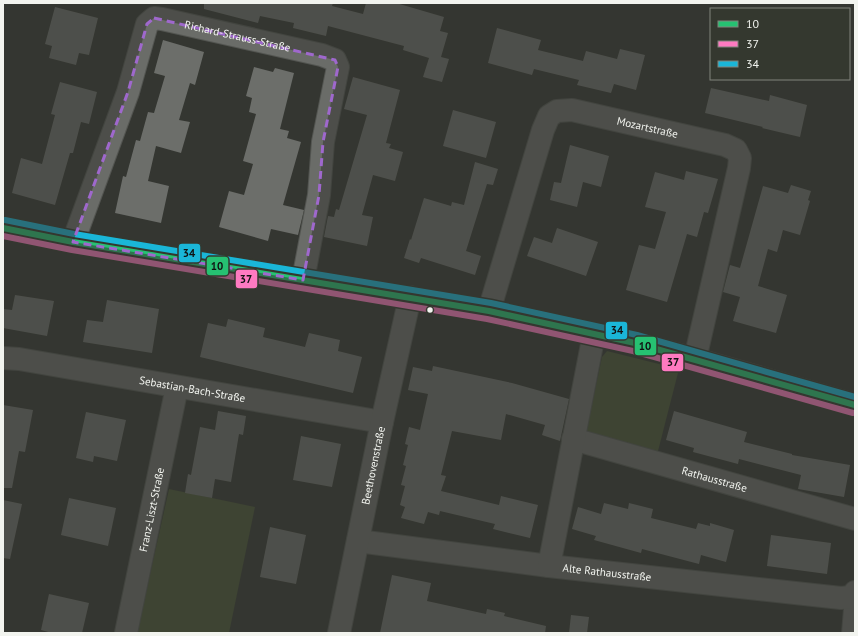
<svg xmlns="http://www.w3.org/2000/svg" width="858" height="636" viewBox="0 0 858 636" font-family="'PT Sans',sans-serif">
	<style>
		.green { fill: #495435 }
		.building { fill: #6c6e6a }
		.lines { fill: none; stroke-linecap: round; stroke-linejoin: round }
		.service-casing { stroke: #535551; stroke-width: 14 }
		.minor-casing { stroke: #535551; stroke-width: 24 }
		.tertiary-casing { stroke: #535551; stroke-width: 24 }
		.service { stroke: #6a6c68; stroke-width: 12 }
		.minor { stroke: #6a6c68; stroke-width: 22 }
		.tertiary { stroke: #6a6c68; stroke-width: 22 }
		.bus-1-casing { stroke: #34382f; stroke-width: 9 }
		.bus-2-casing { stroke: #34382f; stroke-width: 9 }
		.bus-3-casing { stroke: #34382f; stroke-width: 9 }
		.bus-1 { stroke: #26c172; stroke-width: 6 }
		.bus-2 { stroke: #fe7ac1; stroke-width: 6 }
		.bus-3 { stroke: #1ab6d8; stroke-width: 6 }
		.marked { fill: none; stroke: #9f68cd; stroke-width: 3; stroke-dasharray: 8 5; stroke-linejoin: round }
		.bus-dot { fill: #f2f4ef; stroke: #34382f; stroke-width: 1.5 }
		.labels { text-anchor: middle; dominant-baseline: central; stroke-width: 4; stroke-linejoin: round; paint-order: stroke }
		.street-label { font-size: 11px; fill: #f2f4ef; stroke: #34382f }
		.line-badge { stroke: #34382f; stroke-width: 1.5 }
		.pale-badge-label { font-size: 11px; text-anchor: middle; font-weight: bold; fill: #111 }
	</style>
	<rect width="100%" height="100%" fill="#343631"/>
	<g class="green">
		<polygon points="607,351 679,369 657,455 586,432 602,357"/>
		<polygon points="169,489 255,507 229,633 137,633"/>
	</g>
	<g class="building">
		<polygon points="204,3 333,3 332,6 363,14 366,3 396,3 444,17 440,31 448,33 441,57 449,59 442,82 423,77 429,58 403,50 404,46 328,26 326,36 293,28 294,23 260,16 258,23 204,9"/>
		<polygon points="55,7 98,18 89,55 79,53 76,65 49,58 52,46 45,44"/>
		<polygon points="497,28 541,40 538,50 583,61 586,51 617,59 620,49 645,55 636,90 614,84 611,93 577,85 579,80 534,69 532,75 488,63"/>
		<polygon points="163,40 204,52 195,85 190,83 179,120 190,122 181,153 156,146 148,181 169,186 161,223 115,213 123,176 126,177 136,140 140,141 148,112 154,113 165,76 154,73"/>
		<polygon points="254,67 273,72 275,68 294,73 280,129 289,131 287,138 301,142 283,205 304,210 298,235 271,229 268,241 219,227 229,191 244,195 253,164 243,161 256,114 249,112 252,98 246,96"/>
		<polygon points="353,77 400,90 386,143 391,144 389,148 403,152 395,181 373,175 362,215 373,217 367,246 324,237 328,216 334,217 336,209 339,210 367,115 344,109"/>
		<polygon points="60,82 97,92 89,124 81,122 73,153 70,153 55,205 12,193 21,158 42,164 55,115 51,114"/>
		<polygon points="711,88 769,101 770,95 807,105 800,137 762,128 763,127 705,113"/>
		<polygon points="453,110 496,122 486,158 443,146"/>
		<polygon points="570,145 609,156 601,187 583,182 577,207 550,200 554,182 561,183"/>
		<polygon points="475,162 498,169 493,185 487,184 466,251 481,256 475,275 421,258 419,263 404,258 410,239 411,240 424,198 451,206 452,202 464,205"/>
		<polygon points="686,171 718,179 708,213 704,212 697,237 687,234 667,302 626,290 639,245 655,249 666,212 645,207 655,172 684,180"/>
		<polygon points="791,185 811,191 808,200 810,201 800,235 783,230 777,252 768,249 758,286 787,295 776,333 733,321 740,297 723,292 730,265 740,268 763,186 788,193"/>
		<polygon points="557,228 598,242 586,276 527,256 534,237 552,243"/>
		<polygon points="15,295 54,301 47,336 3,328 3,309 12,310"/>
		<polygon points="107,300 159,309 152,353 83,342 87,320 103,322"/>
		<polygon points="228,319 265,328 263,337 305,347 309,333 340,340 338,351 362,357 353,393 200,357 208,323 226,327"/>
		<polygon points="433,366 512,383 569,399 560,441 542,435 545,425 506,414 501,440 452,431 441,475 446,476 441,491 499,505 501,496 538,505 530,538 493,529 495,524 440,511 439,515 428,512 424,524 401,518 405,507 400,505 405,486 401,485 406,466 403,465 408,445 405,444 409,427 420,430 428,394 408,390 413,367 432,371"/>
		<polygon points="3,405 33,410 25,452 19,451 12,488 3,488"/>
		<polygon points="218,411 246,416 243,435 239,434 231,482 215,479 212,498 185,493 188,474 191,475 200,427 215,430"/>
		<polygon points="674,411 747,432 744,442 792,454 792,455 850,465 844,497 798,489 801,475 739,459 738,464 693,452 694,448 666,440"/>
		<polygon points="86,412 126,420 117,461 94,456 93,462 76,458"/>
		<polygon points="301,436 341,444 332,487 293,480"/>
		<polygon points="69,498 116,508 108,546 61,535"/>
		<polygon points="3,500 22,504 10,559 3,558"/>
		<polygon points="604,503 628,509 629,503 653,509 651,518 696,529 698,523 710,526 710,523 734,530 726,562 701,555 699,564 642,549 641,553 594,540 596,536 572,529 578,507 601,514"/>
		<polygon points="270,527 306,535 296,584 260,577"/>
		<polygon points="771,535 831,543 827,574 767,566"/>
		<polygon points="392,575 431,583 427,601 486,614 487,609 505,613 504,616 546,626 545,633 380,633"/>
		<polygon points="49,594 89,603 82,633 52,633 41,630"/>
		<polygon points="571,615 589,617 587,633 569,633"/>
	</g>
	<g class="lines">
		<g class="service-casing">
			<polyline id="service" points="848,633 851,597"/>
		</g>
		<g class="minor-casing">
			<g id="minor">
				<path id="s1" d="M73,242L128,92L147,24L154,18L162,19L322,55L335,60L338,67L323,142L319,195L303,280"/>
				<path id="s2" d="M489,311L543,130L549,116L557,111L572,110L725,145L736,150L740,158L739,168L695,359"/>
				<path id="s3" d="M3,358L19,359L382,422"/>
				<path id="s4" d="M573,439L855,519"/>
				<path id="s5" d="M358,541L549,566L841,598L851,597L855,592"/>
				<polyline points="549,566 594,334"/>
				<path id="s6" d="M126,633L177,387"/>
				<path id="s7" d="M339,633L382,422L410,297"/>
			</g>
		</g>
		<g class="tertiary-casing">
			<polyline id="tertiary" points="3,228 73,242 489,311 635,343 695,359 855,405"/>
		</g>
		<use href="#service" class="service"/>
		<use href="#minor" class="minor"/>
		<use href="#tertiary" class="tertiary"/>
		<g class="bus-1-casing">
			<polyline id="bus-1" points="3,228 73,242 489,311 635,343 855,405"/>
		</g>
		<g class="bus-2-casing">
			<polyline id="bus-2" points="3,236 72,250 487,319 633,351 853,413"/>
		</g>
		<g class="bus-3-casing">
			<polyline id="bus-3" points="5,220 74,234 491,303 637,335 855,397"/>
		</g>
		<use href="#bus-1" class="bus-1"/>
		<use href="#bus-2" class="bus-2"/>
		<use href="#bus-3" class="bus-3"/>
	</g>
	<path d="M0 0H858V636H0ZM154,18L335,60L338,67L323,142L319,195L303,280L73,242L128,92L147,24Z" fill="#343631" fill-opacity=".55" fill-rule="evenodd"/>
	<path class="marked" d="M154,18L335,60L338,67L323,142L319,195L303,280L73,242L128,92L147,24Z"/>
	<circle class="bus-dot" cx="430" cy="310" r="3.5"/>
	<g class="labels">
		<g class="street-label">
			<text stroke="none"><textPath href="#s1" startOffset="325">Richard-Strauss-Straße</textPath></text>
			<text stroke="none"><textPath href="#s2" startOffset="306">Mozartstraße</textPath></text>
			<text stroke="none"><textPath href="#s3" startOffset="192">Sebastian-Bach-Straße</textPath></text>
			<text stroke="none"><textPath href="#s7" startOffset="171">Beethovenstraße</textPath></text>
			<text stroke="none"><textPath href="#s4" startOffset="147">Rathausstraße</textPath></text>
			<text stroke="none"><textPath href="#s6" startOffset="126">Franz-Liszt-Straße</textPath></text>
			<text stroke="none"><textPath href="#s5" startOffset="251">Alte Rathausstraße</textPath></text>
		</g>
	</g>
	<g class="line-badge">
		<rect x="178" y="243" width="23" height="20" rx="4" fill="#1ab6d8"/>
		<rect x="206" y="256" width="23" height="20" rx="4" fill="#26c172"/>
		<rect x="235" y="269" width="23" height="20" rx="4" fill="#fe7ac1"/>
		<rect x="605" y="321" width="23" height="19" rx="4" fill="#1ab6d8"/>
		<rect x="634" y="336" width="23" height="20" rx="4" fill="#26c172"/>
		<rect x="661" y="353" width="23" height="19" rx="4" fill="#fe7ac1"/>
	</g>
	<g class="pale-badge-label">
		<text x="189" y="257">34</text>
		<text x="217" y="270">10</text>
		<text x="246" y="283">37</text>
		<text x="617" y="334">34</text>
		<text x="645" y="350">10</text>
		<text x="673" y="366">37</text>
	</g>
	<rect width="858" height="636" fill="none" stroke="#f2f4ef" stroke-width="8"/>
	<rect x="710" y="8" width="140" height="72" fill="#34382f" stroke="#80837c"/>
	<rect x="718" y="21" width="20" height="6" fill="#26c172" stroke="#80837c"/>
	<text x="746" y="28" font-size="12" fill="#f2f4ef">10</text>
	<rect x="718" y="41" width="20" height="6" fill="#fe7ac1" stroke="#80837c"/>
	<text x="746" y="48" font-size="12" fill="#f2f4ef">37</text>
	<rect x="718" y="61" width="20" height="6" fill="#1ab6d8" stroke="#80837c"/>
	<text x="746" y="68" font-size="12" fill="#f2f4ef">34</text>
</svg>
